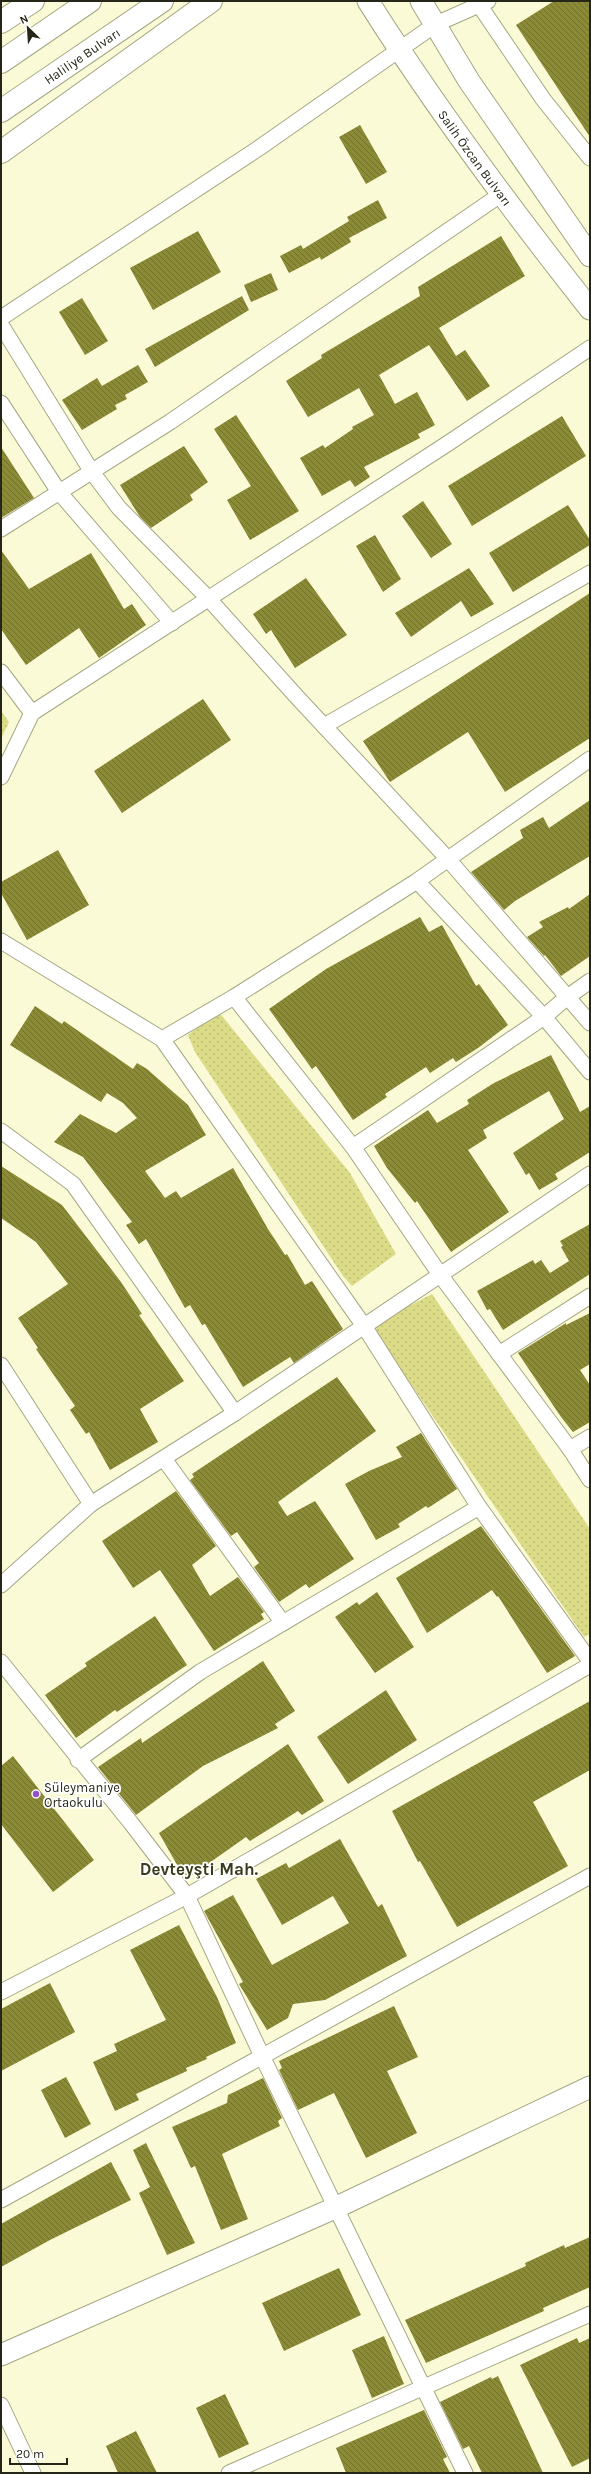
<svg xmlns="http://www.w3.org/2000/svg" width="591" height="2474" viewBox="0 0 591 2474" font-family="Karla,sans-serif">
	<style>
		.park { fill: url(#park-dots) }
		.building { fill: url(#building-back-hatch) }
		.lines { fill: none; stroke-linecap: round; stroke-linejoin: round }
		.street-casing { stroke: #a5a683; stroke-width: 17 }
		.secondary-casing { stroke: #a5a683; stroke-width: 23 }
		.highway-casing { stroke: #a5a683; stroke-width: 24 }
		.street { stroke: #fff; stroke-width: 15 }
		.secondary { stroke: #fff; stroke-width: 21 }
		.highway { stroke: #fff; stroke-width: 22 }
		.poi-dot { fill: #9450c4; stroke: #fff; stroke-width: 1.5 }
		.labels { text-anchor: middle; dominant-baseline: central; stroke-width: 3.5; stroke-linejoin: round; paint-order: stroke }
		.street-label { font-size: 13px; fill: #252518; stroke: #fff }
		.poi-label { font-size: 13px; fill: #252518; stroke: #fff; text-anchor: start }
		.district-label { font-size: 17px; font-weight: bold; fill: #3b3b1c; stroke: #fff }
	</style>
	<defs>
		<pattern id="park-dots" width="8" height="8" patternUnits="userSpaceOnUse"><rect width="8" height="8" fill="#dbdb88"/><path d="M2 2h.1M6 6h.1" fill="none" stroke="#bcbc75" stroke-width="1.8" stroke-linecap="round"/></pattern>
		<pattern id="building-back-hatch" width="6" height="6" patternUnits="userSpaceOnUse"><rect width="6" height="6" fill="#8b8a36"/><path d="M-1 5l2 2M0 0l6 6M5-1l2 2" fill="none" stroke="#71712d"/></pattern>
	</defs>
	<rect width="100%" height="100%" fill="#fafbd6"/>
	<g class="park">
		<polygon points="1,711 9,722 1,739"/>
		<polygon points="218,1011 350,1173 396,1254 352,1286 343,1276 195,1052 188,1035"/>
		<polygon points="432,1294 590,1529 590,1634 584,1637 378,1336 376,1327 386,1318"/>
	</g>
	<g class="building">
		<polygon points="554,1 590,1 590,137 516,25"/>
		<polygon points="360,125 387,172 366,184 339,137"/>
		<polygon points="378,200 387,218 349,238 351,242 321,260 320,257 289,273 280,256 301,245 303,249 349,221 347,217"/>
		<polygon points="198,231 221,272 153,310 130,268"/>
		<polygon points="501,236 525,276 439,328 456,356 465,350 490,386 467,401 429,345 379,375 395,404 417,392 435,425 418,434 420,438 364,467 370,477 355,487 350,480 322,496 300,458 323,445 325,448 353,429 352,427 374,415 359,388 308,417 286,381 322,358 321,355 420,296 418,287"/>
		<polygon points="271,273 278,290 251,302 244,285"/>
		<polygon points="242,296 249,310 155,367 145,349"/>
		<polygon points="82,298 108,341 85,355 59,312"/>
		<polygon points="138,365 148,382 125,395 127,399 115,405 117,409 82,430 62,400 97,378 102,386"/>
		<polygon points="236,415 299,511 250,540 227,500 251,486 214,429"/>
		<polygon points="562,416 586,456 472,526 448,486"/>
		<polygon points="184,446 208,482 190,495 193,500 151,528 140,517 120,485"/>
		<polygon points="1,447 34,498 1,518"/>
		<polygon points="423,501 452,544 431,558 402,516"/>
		<polygon points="568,505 590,540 590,545 513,592 489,553"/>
		<polygon points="375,535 401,579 383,592 356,546"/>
		<polygon points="1,550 29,589 91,553 124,609 132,604 146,625 99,658 79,628 26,665 1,629"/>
		<polygon points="469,568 494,604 471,617 461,601 411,637 395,613"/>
		<polygon points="306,578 347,635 295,668 271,630 266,634 253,614"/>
		<polygon points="590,593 590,738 505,792 468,732 390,782 363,741"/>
		<polygon points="203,699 231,740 122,813 94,771"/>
		<polygon points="590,800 590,856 515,901 504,910 471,872 523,838 520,830 543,817 549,828"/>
		<polygon points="58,850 89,905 27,940 1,893 1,882"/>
		<polygon points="590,894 590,956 561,976 545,955 544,956 527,937 543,927 539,922 568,907 569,909"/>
		<polygon points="420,917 429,932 442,925 476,986 479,984 508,1025 478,1048 456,1062 453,1058 430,1073 426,1067 385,1094 387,1097 353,1120 316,1066 312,1069 269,1009 326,969"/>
		<polygon points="35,1006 62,1024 64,1021 133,1069 137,1063 147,1069 188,1105 206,1135 145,1171 165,1198 176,1191 181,1198 233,1168 268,1229 285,1255 287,1254 305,1285 312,1281 343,1329 294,1363 290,1357 243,1387 205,1324 202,1325 190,1305 185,1308 146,1239 139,1244 126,1225 132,1222 83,1157 54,1142 80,1114 116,1133 137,1118 123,1103 107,1093 101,1102 10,1045"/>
		<polygon points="551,1055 580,1112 590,1106 590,1152 555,1174 558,1179 539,1190 529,1173 526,1175 513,1153 564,1119 549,1091 483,1130 487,1138 468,1150 509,1212 451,1252 417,1201 415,1203 387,1168 374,1146 428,1110 437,1123 469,1104 467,1100 494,1083"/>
		<polygon points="1,1166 62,1205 121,1282 142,1314 139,1315 184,1381 140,1409 158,1442 110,1470 89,1432 86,1434 70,1410 75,1406 36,1349 38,1348 18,1318 68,1284 36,1242 1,1218"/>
		<polygon points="590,1224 590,1274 503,1330 490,1309 487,1310 477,1291 533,1260 535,1264 541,1260 550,1273 569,1261 561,1247 563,1246 560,1241"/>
		<polygon points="590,1313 590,1364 580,1370 590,1385 590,1422 573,1432 561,1417 518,1353 566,1323 566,1325"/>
		<polygon points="337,1377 376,1431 278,1502 287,1516 315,1501 354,1559 309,1588 306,1584 279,1602 254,1567 259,1563 237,1532 231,1536 190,1480 194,1477 192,1474"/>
		<polygon points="421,1433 457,1489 428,1508 426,1506 398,1524 400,1527 376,1540 345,1484 369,1471 402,1457 396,1447"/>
		<polygon points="176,1491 216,1546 192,1565 210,1596 238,1577 264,1612 261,1614 264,1619 214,1651 160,1570 133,1588 102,1541"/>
		<polygon points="481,1526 575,1656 547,1673 498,1596 497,1597 492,1590 427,1633 396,1578"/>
		<polygon points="377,1592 414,1647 375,1673 335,1617 357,1602 359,1605"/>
		<polygon points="155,1616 187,1665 117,1712 115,1710 76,1738 45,1695 87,1666 85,1663"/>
		<polygon points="263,1661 295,1711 275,1724 278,1728 203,1766 136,1815 98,1767 141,1738 142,1743"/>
		<polygon points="386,1690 417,1740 348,1784 317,1737"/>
		<polygon points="590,1701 590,1770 533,1802 568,1866 457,1927 420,1861 418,1862 392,1811"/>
		<polygon points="288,1744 324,1801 302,1815 298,1811 250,1841 246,1837 188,1878 176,1863 159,1833"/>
		<polygon points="13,1756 94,1860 53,1892 1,1824 1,1766"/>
		<polygon points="340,1839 378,1907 382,1904 407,1956 325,2000 293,2004 288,2018 267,2030 239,1984 243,1982 204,1911 233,1895 272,1965 349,1923 333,1896 282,1925 256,1879 286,1863 289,1868"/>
		<polygon points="179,1925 217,1997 236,2043 206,2057 207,2059 186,2068 187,2071 136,2094 139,2100 115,2111 93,2062 117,2051 114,2044 166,2020 130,1950"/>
		<polygon points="50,1983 75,2032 1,2071 1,2009"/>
		<polygon points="394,2006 418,2057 387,2071 417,2133 366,2158 334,2093 298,2110 279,2070 282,2068 279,2061"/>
		<polygon points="66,2077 91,2124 65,2138 41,2090"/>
		<polygon points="263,2078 282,2118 278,2121 280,2126 222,2154 248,2219 221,2230 195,2166 191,2168 172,2127 227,2103 228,2095"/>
		<polygon points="146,2143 195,2243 167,2255 139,2193 150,2187 133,2150"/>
		<polygon points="111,2162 131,2200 50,2240 1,2267 1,2224"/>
		<polygon points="590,2237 590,2287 543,2308 544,2311 426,2363 405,2320 526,2266 525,2263 564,2245 565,2248"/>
		<polygon points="339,2268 361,2315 284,2351 262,2303"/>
		<polygon points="384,2336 404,2384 372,2398 352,2350"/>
		<polygon points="577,2338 579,2343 590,2338 590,2458 572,2467 520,2365"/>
		<polygon points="498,2376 543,2473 482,2473 469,2446 463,2449 440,2402 491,2377 492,2379"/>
		<polygon points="225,2394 249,2444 219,2458 196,2408"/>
		<polygon points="424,2410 447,2457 443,2459 450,2473 346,2473 336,2448"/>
		<polygon points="136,2431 157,2473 118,2473 106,2446"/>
	</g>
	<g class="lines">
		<g class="street-casing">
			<g id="street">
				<polyline points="480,6 543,99 590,158"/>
				<polyline points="1,318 259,148 436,24 488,1"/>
				<polyline points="1,325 92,472 119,508 208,598 297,697 447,858 590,1023"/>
				<polyline points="1,403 59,492 172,623"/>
				<polyline points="1,529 170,422 500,195"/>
				<polyline points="1,672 32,713"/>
				<polyline points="324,726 590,573"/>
				<polyline points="1,777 32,713 447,444 590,348"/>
				<polyline points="417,881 544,1017 590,1072"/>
				<polyline points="1,941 162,1039 364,1326 479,1507 590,1661"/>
				<polyline points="234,997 353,1147 441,1276 570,1449 590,1480"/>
				<polyline points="162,1039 234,997 417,881 590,759"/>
				<polyline points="1,1131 73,1184 235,1413"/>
				<polyline points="353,1147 544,1017 566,998 590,981"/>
				<polyline points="499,1354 590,1296"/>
				<polyline points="1,1365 91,1504"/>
				<polyline points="570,1449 590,1437"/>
				<polyline points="164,1459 283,1623"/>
				<polyline points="1,1585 91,1504 235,1413 590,1174"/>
				<polyline points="1,1662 131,1823 187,1896 262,2056 465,2473"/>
				<polyline points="78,1760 200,1672 479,1507"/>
				<polyline points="1,1992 187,1896 590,1665"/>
				<polyline points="1,2200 590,1876"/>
				<polyline points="1,2405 33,2473"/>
				<polyline points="229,2473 590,2314"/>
			</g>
		</g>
		<g class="secondary-casing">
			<g id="secondary">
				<path id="s1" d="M368,1C436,109 511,209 590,309"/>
				<polyline points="421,1 469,81 590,256"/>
				<polyline points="1,2355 337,2207 590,2087"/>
			</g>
		</g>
		<g class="highway-casing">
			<g id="highway">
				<polyline points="1,22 33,1"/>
				<polyline points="1,62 90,1"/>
				<path id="s2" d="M1,111L162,1"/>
				<polyline points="1,152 211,1"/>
			</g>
		</g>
		<use href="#street" class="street"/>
		<use href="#secondary" class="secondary"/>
		<use href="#highway" class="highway"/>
	</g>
	<circle class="poi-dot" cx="36" cy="1794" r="4"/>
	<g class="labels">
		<g class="street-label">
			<text stroke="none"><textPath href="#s2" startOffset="98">Haliliye Bulvarı</textPath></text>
			<text stroke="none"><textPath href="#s1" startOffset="190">Salih Özcan Bulvarı</textPath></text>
		</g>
		<g class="poi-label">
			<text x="44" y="1787">Süleymaniye<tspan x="44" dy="15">Ortaokulu</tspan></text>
		</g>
		<g class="district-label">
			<text x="199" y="1869">Devteyşti Mah.</text>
		</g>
	</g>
	<rect width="591" height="2474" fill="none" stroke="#252518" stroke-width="4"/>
	<g transform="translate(28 28) rotate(335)" stroke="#ffffff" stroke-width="3" paint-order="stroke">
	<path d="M0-3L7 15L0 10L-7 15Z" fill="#252518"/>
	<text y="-6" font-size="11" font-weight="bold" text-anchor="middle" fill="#252518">N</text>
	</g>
	<path d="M10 2458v6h57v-6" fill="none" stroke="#252518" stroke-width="2"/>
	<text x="16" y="2458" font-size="12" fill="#252518" stroke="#ffffff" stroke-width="3" paint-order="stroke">20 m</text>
</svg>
